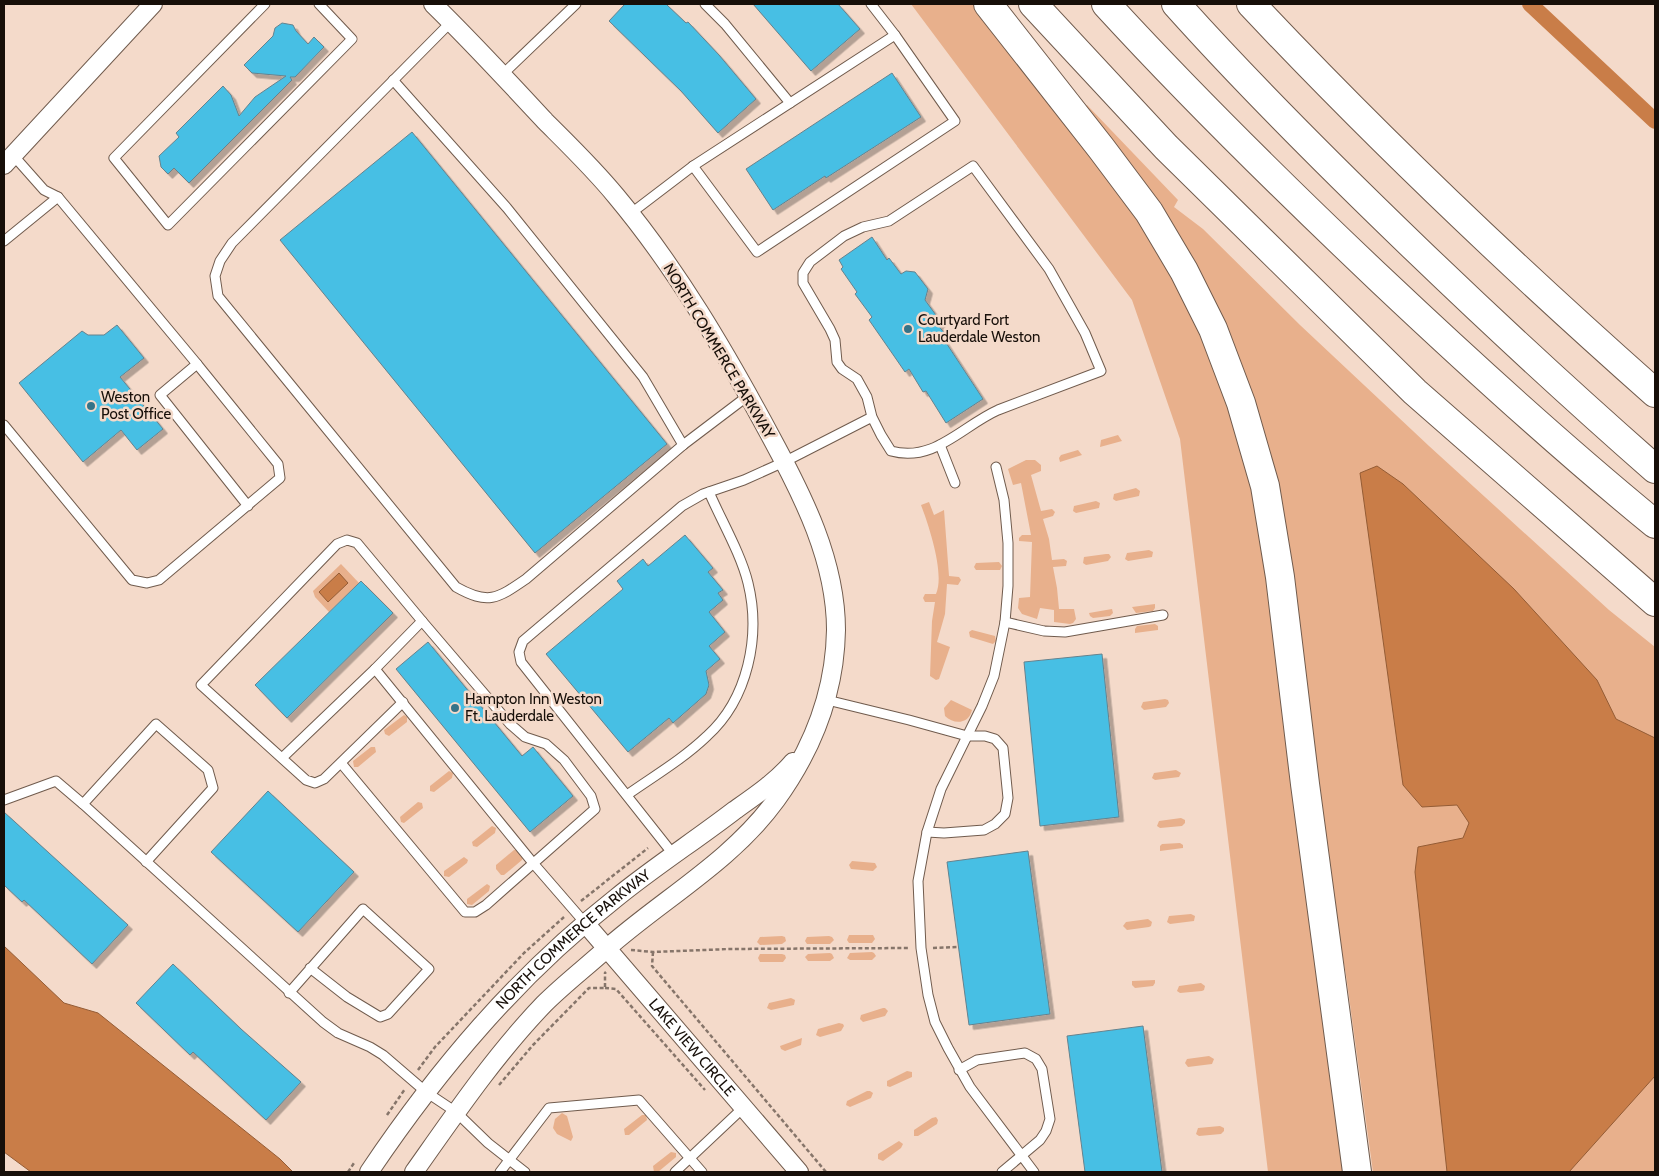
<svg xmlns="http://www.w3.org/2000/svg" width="1659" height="1176" viewBox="0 0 1659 1176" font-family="Cabin,sans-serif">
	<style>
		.green { fill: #e8b08c }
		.water { fill: #c97d48; stroke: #945c35 }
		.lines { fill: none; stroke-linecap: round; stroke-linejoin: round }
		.canal { stroke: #c97d48; stroke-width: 16 }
		.building { fill: #47bfe4; stroke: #66828d; filter: url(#shadow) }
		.service-casing { stroke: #705b4d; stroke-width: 11 }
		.minor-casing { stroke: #705b4d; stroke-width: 20 }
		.motorway-casing { stroke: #705b4d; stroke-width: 30 }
		.path { stroke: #86756a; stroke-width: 2.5; stroke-dasharray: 4 2.5; stroke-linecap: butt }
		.service { stroke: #fff; stroke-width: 9 }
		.minor { stroke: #fff; stroke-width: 18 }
		.motorway { stroke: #fff; stroke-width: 28 }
		.poi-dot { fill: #357388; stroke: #f4daca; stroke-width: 2 }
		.labels { text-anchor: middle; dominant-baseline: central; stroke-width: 5; stroke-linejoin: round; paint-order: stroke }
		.poi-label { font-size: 15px; fill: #170f09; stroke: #f4daca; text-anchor: start }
		.street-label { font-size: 15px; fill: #170f09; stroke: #f4daca }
	</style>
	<defs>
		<filter id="shadow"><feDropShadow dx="4.5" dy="4.5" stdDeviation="0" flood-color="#0004"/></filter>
	</defs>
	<rect width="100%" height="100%" fill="#f4daca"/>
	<g class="green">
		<polygon points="911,4 974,4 1136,204 1178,273 1229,404 1268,547 1343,1172 1268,1172 1180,439 1132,300"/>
		<polygon points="1087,105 1178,200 1174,207 1203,229 1300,325 1429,446 1609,610 1655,647 1655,1172 1373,1172 1346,975 1311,775 1252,414 1083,110"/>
		<polygon points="1118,435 1122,441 1100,447 1101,440"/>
		<polygon points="1078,450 1082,455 1060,462 1059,458 1061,455"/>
		<polygon points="1026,460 1035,460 1041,465 1041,471 1031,475 1041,511 1052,509 1055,512 1053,516 1043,519 1049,539 1052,560 1064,559 1067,561 1066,566 1053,567 1057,588 1059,609 1074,609 1076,619 1073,623 1070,624 1054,622 1054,610 1040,608 1037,619 1022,614 1018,608 1019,598 1030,597 1032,542 1019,541 1019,538 1022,535 1031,535 1021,483 1013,485 1008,469"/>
		<polygon points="1136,488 1140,491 1139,496 1116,501 1113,499 1114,494"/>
		<polygon points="1096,501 1100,503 1099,508 1076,513 1073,511 1074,506"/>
		<path d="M929,502L934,515L944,510L949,576L959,577L961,580L958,585L947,584L945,614L937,642L950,647L939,679L936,680L930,676L932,621L935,602H925L923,598L925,594H936C945,574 929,526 921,505Z"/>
		<polygon points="1149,550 1153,552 1152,557 1128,561 1125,559 1127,553"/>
		<polygon points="1106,554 1109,554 1111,557 1108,561 1086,565 1083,563 1084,557"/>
		<polygon points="999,562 1002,566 1000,570 976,570 974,567 976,563"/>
		<polygon points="341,564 359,583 329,612 315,597 313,591"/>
		<polygon points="1155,604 1155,608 1153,611 1136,613 1132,607"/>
		<polygon points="1112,609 1113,613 1110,616 1093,618 1090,616 1089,613"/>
		<polygon points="1155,624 1158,626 1158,630 1135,633 1135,629 1137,626"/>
		<polygon points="972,630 995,636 996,641 993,644 970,637 969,632"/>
		<polygon points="1165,699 1168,700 1169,703 1166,707 1144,710 1141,707 1143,702"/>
		<path d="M951,700L972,710C969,724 954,725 945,716L944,708Z"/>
		<polygon points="404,715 407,717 407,722 389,736 385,734 384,730"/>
		<polygon points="371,747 375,747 376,752 358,767 354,767 353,761"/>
		<polygon points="1176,770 1181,773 1179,777 1155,780 1152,778 1154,773"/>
		<polygon points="449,771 453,773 452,778 434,792 430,791 430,786"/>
		<polygon points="418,802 422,803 423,808 404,823 401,822 400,817"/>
		<polygon points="1181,818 1185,820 1185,823 1182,826 1160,828 1157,826 1159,821"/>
		<polygon points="492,826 496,828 495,833 477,847 473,846 472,842"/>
		<polygon points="1180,843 1183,845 1183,848 1160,851 1160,846 1162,844"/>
		<polygon points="514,850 517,850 523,857 522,860 504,875 501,875 496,869 496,865"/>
		<polygon points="464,857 468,860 467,863 449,877 444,876 444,871"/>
		<polygon points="852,861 875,863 877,867 873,871 851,869 849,865"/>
		<polygon points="487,884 490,886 489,891 472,905 467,904 467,899"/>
		<polygon points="1191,914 1195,916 1194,921 1170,924 1167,922 1169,916"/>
		<polygon points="1148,919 1152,922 1151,926 1149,927 1127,930 1123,926 1126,922"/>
		<polygon points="849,935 873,935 875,939 872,943 849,943 847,940"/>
		<polygon points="782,936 785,937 786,941 782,944 760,945 757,942 760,937"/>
		<polygon points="829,936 832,937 834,940 830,944 807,944 805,941 807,937"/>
		<polygon points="872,952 874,953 876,956 872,960 850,960 847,958 850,953"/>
		<polygon points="830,953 832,954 834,958 830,961 808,961 805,957 808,954"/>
		<polygon points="760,954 782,954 785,955 786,958 783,962 760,962 758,958"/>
		<polygon points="1155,980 1155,983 1153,986 1135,988 1132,985 1132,981"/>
		<polygon points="1201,983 1205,986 1204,990 1202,991 1180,993 1177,991 1179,986"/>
		<polygon points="791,998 795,1000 794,1005 771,1010 767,1008 769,1003"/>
		<polygon points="883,1008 885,1008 888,1011 885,1016 863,1022 860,1019 861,1015"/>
		<polygon points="839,1023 843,1024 844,1026 841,1031 820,1037 816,1035 818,1029"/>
		<polygon points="802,1038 801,1045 785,1051 781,1049 780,1046"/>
		<polygon points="1209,1056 1214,1059 1212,1064 1188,1067 1185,1063 1187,1059"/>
		<polygon points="907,1071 912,1072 912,1077 890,1087 887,1086 887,1081"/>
		<polygon points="867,1091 870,1091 873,1093 871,1098 850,1107 846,1105 847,1101"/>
		<polygon points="562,1113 567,1116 573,1137 571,1141 557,1134 553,1128 555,1119"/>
		<polygon points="642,1115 646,1115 647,1120 629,1135 625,1135 624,1129"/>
		<polygon points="936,1117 938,1120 937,1124 918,1136 914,1136 914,1130 932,1118"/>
		<polygon points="1220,1126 1224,1128 1224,1131 1221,1134 1199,1136 1196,1134 1198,1128"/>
		<polygon points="899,1141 903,1144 901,1148 883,1161 878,1159 878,1154"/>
		<polygon points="671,1152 676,1153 676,1157 658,1172 654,1172 653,1166"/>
	</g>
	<g class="water">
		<polygon points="1377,466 1403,484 1514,589 1597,680 1616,719 1655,738 1655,1076 1569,1172 1447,1172 1415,872 1418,847 1463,838 1469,823 1457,805 1422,807 1403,785 1360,473"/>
		<polygon points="339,573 348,583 328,602 319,592"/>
		<polygon points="4,946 64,1003 98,1013 280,1159 293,1172 31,1172 4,1152"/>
	</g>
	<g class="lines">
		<polyline class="canal" points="1530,4 1655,121"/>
	</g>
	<g class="building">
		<polygon points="625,4 666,4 686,23 688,22 719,55 756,99 718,133 681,91 609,21"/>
		<polygon points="753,4 838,4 860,29 811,71"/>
		<polygon points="282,23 293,25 296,31 308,44 314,37 324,47 295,77 290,77 292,80 189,183 174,168 168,174 161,167 159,156 179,137 176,133 223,86 231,95 239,116 255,97 286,76 252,73 244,65 273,36 275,28"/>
		<polygon points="892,73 921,117 826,178 825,176 773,210 746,169"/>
		<polygon points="412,132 667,444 535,553 280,240"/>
		<polygon points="872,237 887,260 889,258 901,274 906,271 915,272 928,289 925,300 941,322 938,325 945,334 941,335 983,399 946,423 926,391 923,392 909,369 905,372 894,356 869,320 872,317 855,294 857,292 841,269 843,267 839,260"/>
		<polygon points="117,325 144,358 120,377 163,429 137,450 121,430 83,462 19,383 82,331 88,335 104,335"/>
		<polygon points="685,535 713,568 708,572 723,590 718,593 723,600 709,612 725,632 709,646 720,659 706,671 709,685 706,694 673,723 669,718 628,752 546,654 623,589 617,581 643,559 648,566"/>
		<polygon points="361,581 393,613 287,718 255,685"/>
		<polygon points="428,642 522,756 533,747 573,796 530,832 396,669"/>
		<polygon points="1102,654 1119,817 1040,826 1024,662"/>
		<polygon points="268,791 354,872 298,932 211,852"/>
		<polygon points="4,812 128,925 92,964 24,900 22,902 4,885"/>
		<polygon points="1028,851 1050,1014 969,1025 947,862"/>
		<polygon points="173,964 241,1029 301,1082 266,1120 193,1052 190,1055 136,1003"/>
		<polygon points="1143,1026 1162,1172 1085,1172 1067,1036"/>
	</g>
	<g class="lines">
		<g class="service-casing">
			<g id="service">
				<polyline points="265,4 114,158 168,225 352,39 319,4"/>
				<polyline points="705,4 725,24 790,103"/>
				<path d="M451,22L232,243L220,261L215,276L218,296L456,587C488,605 497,599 526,579L683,445L749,395"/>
				<polyline points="502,75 576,4"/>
				<polyline points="393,80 507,208 643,377 683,445"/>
				<polyline points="13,155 44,190 58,197 197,364"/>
				<polyline points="693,166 757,252 955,121 895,35"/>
				<polyline points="630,214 693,166 895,35 871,4"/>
				<polyline points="4,241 58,197"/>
				<polyline points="4,425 132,580 147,583 159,580 280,478 278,464 197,364 160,395 248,506"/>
				<polyline points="940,445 955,483"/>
				<polyline points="996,467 1004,500 1008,543 1008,586 1005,622 994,676 982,706 941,789 927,832 918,881 921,948 928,995 935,1022 948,1048 970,1087 1034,1172"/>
				<polyline points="1005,622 1044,631 1065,632 1163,615"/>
				<polyline points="375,669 533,863 585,923"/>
				<polyline points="827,700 909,720 967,736 985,736 995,739 1003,748 1008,798 1005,814 995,824 984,830 944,833 927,832"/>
				<polyline points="282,758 375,669 422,621 357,543 347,540 337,544 201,685 306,780 315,783 324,779 403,702"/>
				<polyline points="341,763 465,912 475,912 486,905 595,809 591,796 564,760 546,744 525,737 510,724 422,621"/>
				<path d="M627,795C654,776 683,759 707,736C748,699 761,636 748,583C741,554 721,520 709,492"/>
				<polyline points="4,800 56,781 83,804 323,1022 338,1033 370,1047 383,1055 426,1092 456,1112 488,1143 525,1172"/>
				<polyline points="83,804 156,724 208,770 213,788 146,862"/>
				<path d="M673,854L521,662L519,652L523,641L682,506L703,494L744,480L784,462L872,417L881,435L891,451C934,463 962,426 998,410L1101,371L1085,333L1049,269L973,166L889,221L863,227L844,236L810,262L803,273V283L830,329L835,340L837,362L842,369L857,379L867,397L872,417"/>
				<polyline points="289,993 363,909 429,969 388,1014 380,1017 347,997 310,968"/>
				<polyline points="959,1070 977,1060 1025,1053 1036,1059 1042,1069 1050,1119 1046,1131 1040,1140 1002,1172"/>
				<polyline points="500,1172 549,1108 639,1100 702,1172"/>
				<polyline points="675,1172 744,1107"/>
			</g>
		</g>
		<g class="minor-casing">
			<g id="minor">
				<polyline points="4,165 153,4"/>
				<path id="s1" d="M585,923L799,1172"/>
				<path id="s2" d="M369,1172C439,1068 517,976 616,898C654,867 696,840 735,810C755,796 777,781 793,762"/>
				<path d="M414,1172C455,1114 495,1055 544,1004C563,985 585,968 605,950C661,900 731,862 776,800C812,750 835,693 836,630C836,561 803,496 771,437C726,353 677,269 616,196C594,169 569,145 545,121C508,81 472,42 433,4"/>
			</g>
		</g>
		<g class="motorway-casing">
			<g id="motorway">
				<polyline points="988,4 1101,148 1149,212 1184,271 1213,329 1241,403 1265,486 1280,577 1305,784 1357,1172"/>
				<polyline points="1033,4 1166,147 1415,392 1655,602"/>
				<path d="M1106,4C1194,100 1288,192 1382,281C1471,365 1561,447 1655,524"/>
				<path d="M1176,4C1252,89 1334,170 1416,249C1494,324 1574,398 1655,469"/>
				<path d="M1251,4C1379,140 1515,269 1655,393"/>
			</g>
		</g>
		<g class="path">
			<polyline points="581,901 648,848"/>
			<polyline points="933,948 958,947"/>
			<polyline points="631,950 653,952 729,949 910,948"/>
			<polyline points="653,952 652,966 826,1172"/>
			<polyline points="605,988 616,989 705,1090"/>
			<polyline points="418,1070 435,1047 524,953 564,917"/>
			<polyline points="499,1085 533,1045 589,988 605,988 605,973 606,972"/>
			<polyline points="387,1115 405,1089"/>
			<polyline points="348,1172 354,1163"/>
		</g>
		<use href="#service" class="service"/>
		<use href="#minor" class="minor"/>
		<use href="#motorway" class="motorway"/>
	</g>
	<g class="poi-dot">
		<circle cx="908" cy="329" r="5"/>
		<circle cx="91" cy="406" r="5"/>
		<circle cx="455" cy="708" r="5"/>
	</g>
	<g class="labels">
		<g class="poi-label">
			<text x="918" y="320">Courtyard Fort<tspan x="918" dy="17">Lauderdale Weston</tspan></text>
			<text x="101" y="397">Weston<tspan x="101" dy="17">Post Office</tspan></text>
			<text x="465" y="699">Hampton Inn Weston<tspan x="465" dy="17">Ft. Lauderdale</tspan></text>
		</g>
		<g class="street-label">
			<text transform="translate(719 351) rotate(59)">NORTH COMMERCE PARKWAY</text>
			<text stroke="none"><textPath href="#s2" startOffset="311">NORTH COMMERCE PARKWAY</textPath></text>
			<text stroke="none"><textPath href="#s1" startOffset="164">LAKE VIEW CIRCLE</textPath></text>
		</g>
	</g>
	<rect width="1659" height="1176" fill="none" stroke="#170f09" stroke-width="10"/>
</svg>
